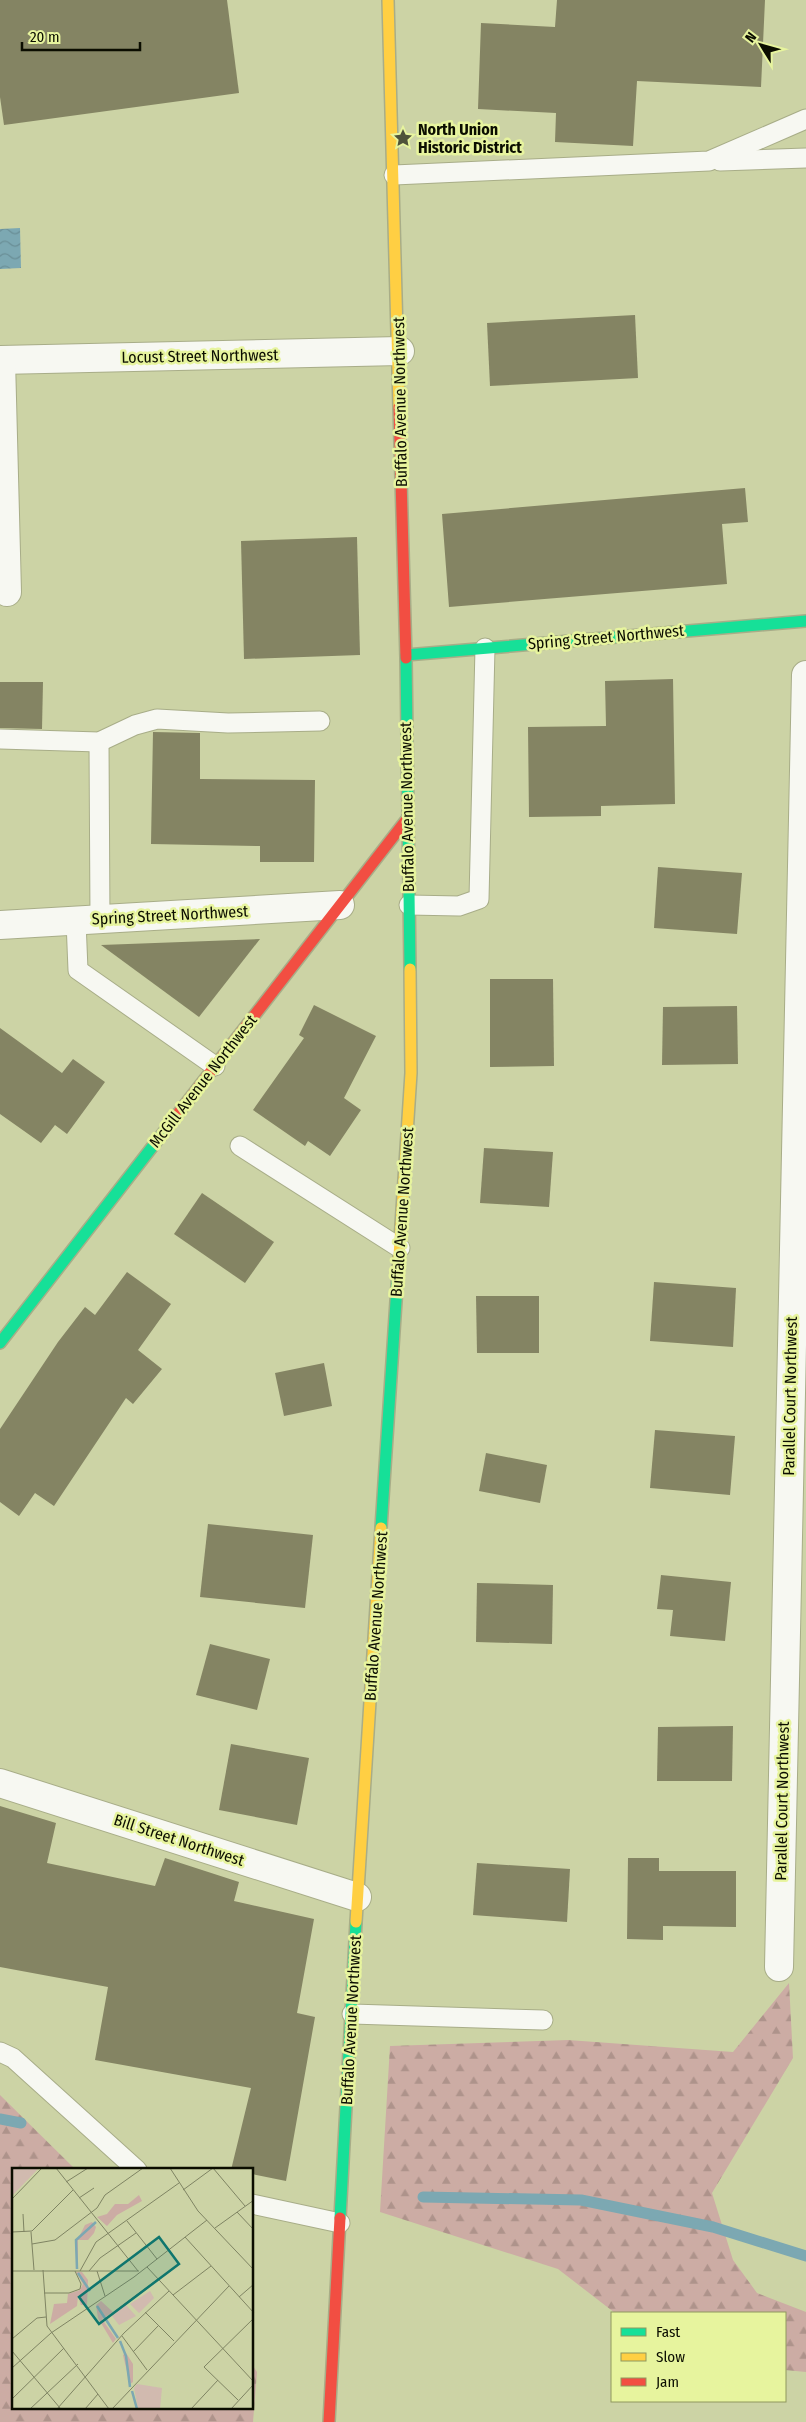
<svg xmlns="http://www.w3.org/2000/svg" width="806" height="2422" viewBox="0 0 806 2422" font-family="'Fira Sans Condensed',sans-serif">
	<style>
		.forest { fill: url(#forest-firs) }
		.water { fill: url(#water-waves) }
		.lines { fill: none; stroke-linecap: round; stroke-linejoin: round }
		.stream { stroke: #7ca8b2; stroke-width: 11 }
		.building { fill: #848463 }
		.lane-casing { stroke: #a8ad88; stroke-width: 21 }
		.street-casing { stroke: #a8ad88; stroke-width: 30 }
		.fast-casing { stroke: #a8ad88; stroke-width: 14 }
		.slow-casing { stroke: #a8ad88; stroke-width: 14 }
		.jam-casing { stroke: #a8ad88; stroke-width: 14 }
		.lane { stroke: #f7f8f2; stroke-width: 19 }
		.street { stroke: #f7f8f2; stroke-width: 28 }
		.fast { stroke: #16e098; stroke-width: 11 }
		.slow { stroke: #ffcf43; stroke-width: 11 }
		.jam { stroke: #f24e42; stroke-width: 11 }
		.labels { text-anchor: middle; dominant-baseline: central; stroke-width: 5; stroke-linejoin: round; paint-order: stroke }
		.poi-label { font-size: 16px; font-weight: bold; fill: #0b0d00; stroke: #e7f49e; text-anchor: start }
		.street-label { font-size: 16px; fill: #0b0d00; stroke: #e7f49e }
		.inset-river { fill: none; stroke: #7ca8b2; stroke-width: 2.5 }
		.inset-road { fill: none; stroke: #7f8463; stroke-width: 1 }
		.view { fill: #0f766e; fill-opacity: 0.15; stroke: #0f766e; stroke-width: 2.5 }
		.inset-edge { fill: none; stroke: #0b0d00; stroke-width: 2.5 }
	</style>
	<defs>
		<pattern id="forest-firs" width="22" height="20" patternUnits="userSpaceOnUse" patternTransform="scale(1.25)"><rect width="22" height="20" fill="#ccaca4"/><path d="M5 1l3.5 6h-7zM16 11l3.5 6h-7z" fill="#ae938b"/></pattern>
		<pattern id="water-waves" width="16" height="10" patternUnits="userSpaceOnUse" patternTransform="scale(1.25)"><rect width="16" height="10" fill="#7ca8b2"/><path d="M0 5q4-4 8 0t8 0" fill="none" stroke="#6a8f97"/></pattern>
	</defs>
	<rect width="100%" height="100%" fill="#ccd3a5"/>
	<g class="forest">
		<polygon points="789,1983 793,2058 712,2193 733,2260 757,2293 806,2312 806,2372 785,2370 785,2313 615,2313 558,2269 380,2212 390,2046 568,2040 733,2052"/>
		<polygon points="0,2095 75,2169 14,2170 14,2408 252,2408 253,2366 257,2372 253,2422 0,2422"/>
	</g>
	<polygon class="water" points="20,228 21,268 0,269 0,229"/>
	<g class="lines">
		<g class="stream">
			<polyline points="0,2119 21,2123"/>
			<polyline points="423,2197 581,2200 713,2227 806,2256"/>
		</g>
	</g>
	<g class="building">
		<polygon points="0,0 227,0 239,93 4,125 0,97"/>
		<polygon points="557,0 765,0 761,87 637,81 633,146 555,142 556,113 478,109 481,23 555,27"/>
		<polygon points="635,315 638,378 490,386 487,323"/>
		<polygon points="745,488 748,522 722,524 727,584 449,607 442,514"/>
		<polygon points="357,537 360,655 244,659 241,541"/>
		<polygon points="673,679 675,804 601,806 601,816 529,817 528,727 606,726 605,681"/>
		<polygon points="0,682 43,682 42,729 0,728"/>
		<polygon points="153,732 200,733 200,779 315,780 314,862 260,862 260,846 151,844"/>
		<polygon points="658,867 742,873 737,934 654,928"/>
		<polygon points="260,939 199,1017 101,945"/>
		<polygon points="490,979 553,979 554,1066 490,1067"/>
		<polygon points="314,1005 376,1036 344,1098 361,1110 330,1156 308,1141 305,1146 253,1110 304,1038 299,1035"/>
		<polygon points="737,1006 738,1064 662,1065 663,1007"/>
		<polygon points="0,1028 62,1073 73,1059 105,1082 67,1134 55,1125 41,1143 0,1114"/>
		<polygon points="484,1148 553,1152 549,1207 480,1203"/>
		<polygon points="202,1193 274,1242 245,1283 174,1234"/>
		<polygon points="127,1272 171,1304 138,1350 162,1369 133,1404 126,1398 54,1506 35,1493 19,1516 0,1502 0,1429 58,1342 85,1307 95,1315"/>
		<polygon points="654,1282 736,1288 733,1347 650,1341"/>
		<polygon points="476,1296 539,1296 539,1353 477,1353"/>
		<polygon points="324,1363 332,1406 284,1416 275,1373"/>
		<polygon points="655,1430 735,1436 730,1495 650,1488"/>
		<polygon points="486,1453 547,1465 540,1503 479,1491"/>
		<polygon points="208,1524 313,1535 305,1608 200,1597"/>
		<polygon points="661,1575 731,1582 725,1641 670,1636 673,1610 657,1609"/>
		<polygon points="477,1583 553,1585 552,1644 476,1642"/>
		<polygon points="210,1644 270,1659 257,1710 196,1695"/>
		<polygon points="733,1726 732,1781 657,1781 658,1727"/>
		<polygon points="231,1744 309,1758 297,1825 219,1810"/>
		<polygon points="0,1806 56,1823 47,1863 155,1886 165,1858 239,1882 234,1901 314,1919 297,2013 315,2017 286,2181 252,2174 252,2170 231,2170 251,2088 95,2060 108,1987 0,1967"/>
		<polygon points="628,1858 659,1858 659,1871 736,1871 736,1927 663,1926 663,1940 627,1939"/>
		<polygon points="477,1863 570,1869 567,1922 473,1915"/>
	</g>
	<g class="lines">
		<g class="lane-casing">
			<g id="lane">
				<polyline points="720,161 806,158"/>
				<polyline points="394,175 709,161 806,119"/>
				<polyline points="0,739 99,742 135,725 157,719 228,723 320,721"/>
				<polyline points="99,742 100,920"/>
				<polyline points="409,905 459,906 479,899 485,648"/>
				<polyline points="76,921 78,970 215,1066"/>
				<polyline points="240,1146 400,1248"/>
				<polyline points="352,2014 543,2020"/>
				<polyline points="0,2052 13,2058 137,2170"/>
				<polyline points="252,2204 340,2223"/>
			</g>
		</g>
		<g class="street-casing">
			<g id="street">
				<polyline points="0,360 400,351"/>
				<polyline points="1,360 7,592"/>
				<polyline points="0,925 340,905"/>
				<polyline points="0,1783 357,1897"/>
				<polyline points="779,1967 806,675"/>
			</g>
		</g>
		<g class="fast-casing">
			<g id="fast">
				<polyline points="406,655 806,621"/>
				<polyline points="406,658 410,969"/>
				<polyline points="0,1343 177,1115"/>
				<polyline points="381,1528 398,1271"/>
				<polyline points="340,2218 356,1922"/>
			</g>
		</g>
		<g class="slow-casing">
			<g id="slow">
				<polyline points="388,0 399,407"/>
				<polyline points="398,1271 411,1073 410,969"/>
				<polyline points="356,1922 381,1528"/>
			</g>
		</g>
		<g class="jam-casing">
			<g id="jam">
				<polyline points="399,407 406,658"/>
				<polyline points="177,1115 407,819"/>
				<polyline points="329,2422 340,2218"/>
			</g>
		</g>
		<use href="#lane" class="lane"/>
		<use href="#street" class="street"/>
		<use href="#fast" class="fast"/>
		<use href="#slow" class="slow"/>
		<use href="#jam" class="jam"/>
	</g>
	<defs>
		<g id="sight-bare" transform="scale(1.5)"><path d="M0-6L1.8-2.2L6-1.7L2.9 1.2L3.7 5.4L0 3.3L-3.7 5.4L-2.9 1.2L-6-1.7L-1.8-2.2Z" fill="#4f523a" stroke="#e7f49e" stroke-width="2.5" paint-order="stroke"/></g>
	</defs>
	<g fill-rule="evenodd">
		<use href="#sight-bare" x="403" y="138"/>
	</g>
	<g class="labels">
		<g class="poi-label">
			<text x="418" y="129">North Union<tspan x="418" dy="18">Historic District</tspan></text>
		</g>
		<g class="street-label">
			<text transform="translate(200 356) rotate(-1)">Locust Street Northwest</text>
			<text transform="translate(400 402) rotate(-91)">Buffalo Avenue Northwest</text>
			<text transform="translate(606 637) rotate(-5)">Spring Street Northwest</text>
			<text transform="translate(407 807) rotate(-91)">Buffalo Avenue Northwest</text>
			<text transform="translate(170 915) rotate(-3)">Spring Street Northwest</text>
			<text transform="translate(203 1081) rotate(-52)">McGill Avenue Northwest</text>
			<text transform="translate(402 1212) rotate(-86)">Buffalo Avenue Northwest</text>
			<text transform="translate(790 1396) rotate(-89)">Parallel Court Northwest</text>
			<text transform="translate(376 1616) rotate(-86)">Buffalo Avenue Northwest</text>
			<text transform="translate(782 1801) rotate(-89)">Parallel Court Northwest</text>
			<text transform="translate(179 1840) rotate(18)">Bill Street Northwest</text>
			<text transform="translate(351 2020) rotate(-87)">Buffalo Avenue Northwest</text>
		</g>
	</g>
	<g transform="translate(12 2168)">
		<rect width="241" height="241" fill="#ccd3a5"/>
		<path d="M127,27L130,33L105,47L95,58L85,49L95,46L103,36H116ZM80,54L84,59L82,65L76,72H66V101L63,77L73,57ZM64,104H70L76,112L75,137H69L66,128L65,138L38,156L42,136L55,135L56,126L68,122L71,116ZM89,133L101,144L90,151L104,171L101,175L86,150L84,137ZM114,185L121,196V214L118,216L111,187Z" fill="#ccaca4"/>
		<path d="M0,0H27L0,28Z" fill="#d1baaf"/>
		<path d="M138,123L142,130L127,145L118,136ZM114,137L124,148L107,157L100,148ZM125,216L150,220L148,241H126L122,220Z" fill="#d1baaf"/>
		<path class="inset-river" d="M65,101L64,72L84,54M66,105L78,123M85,138L106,170M108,173L114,188L118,219M120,223L125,241"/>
		<path class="inset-road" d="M44,0L126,103M158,0L186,43L242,102M201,0L233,38M54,14L76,0M171,22L201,0M67,30L82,20M0,31L30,0M225,44L242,62M11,46L12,64M115,53L145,91M203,60L242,32M0,64L20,63L61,22M19,64L22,102M173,69L242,145M20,76L43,72L85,40L93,27L131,0M135,99L242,214M31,102L35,158L97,241M0,103H127M68,103L84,74L167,15M77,103L88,90L124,65M85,103L93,128M32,125H57L68,121L69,116L63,103M161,127L199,98M227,129L242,116M102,144L146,111M133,144L162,173M110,168L135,202M0,171L25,150L34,149M0,183L48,240M121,184L146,158M0,200L39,165L122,109L195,52M0,231L52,180M226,232L192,199L242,150M18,241L66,196M45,241L112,165L157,123M73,241L86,226M100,241L217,118M179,241L206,212M219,241L242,216"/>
		<path class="view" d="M147,69L167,96L87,156L67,129Z"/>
		<rect width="241" height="241" class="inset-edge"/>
	</g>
	<rect x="611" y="2312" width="175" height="90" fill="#e7f49e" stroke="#8f985f"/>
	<rect x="621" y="2328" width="25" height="8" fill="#16e098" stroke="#8f985f"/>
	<text x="656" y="2337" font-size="15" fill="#0b0d00">Fast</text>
	<rect x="621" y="2353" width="25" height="8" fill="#ffcf43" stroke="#8f985f"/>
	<text x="656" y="2362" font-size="15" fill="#0b0d00">Slow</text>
	<rect x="621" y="2378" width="25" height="8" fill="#f24e42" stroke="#8f985f"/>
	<text x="656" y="2387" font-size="15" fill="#0b0d00">Jam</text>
	<g transform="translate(761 45) rotate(307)" stroke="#e7f49e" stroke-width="4" paint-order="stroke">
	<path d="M0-4L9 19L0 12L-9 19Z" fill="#0b0d00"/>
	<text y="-8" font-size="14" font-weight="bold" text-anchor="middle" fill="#0b0d00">N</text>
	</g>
	<path d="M22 42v8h118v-8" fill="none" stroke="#0b0d00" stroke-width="2.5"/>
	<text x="30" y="42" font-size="15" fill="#0b0d00" stroke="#e7f49e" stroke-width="4" paint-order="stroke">20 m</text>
</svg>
